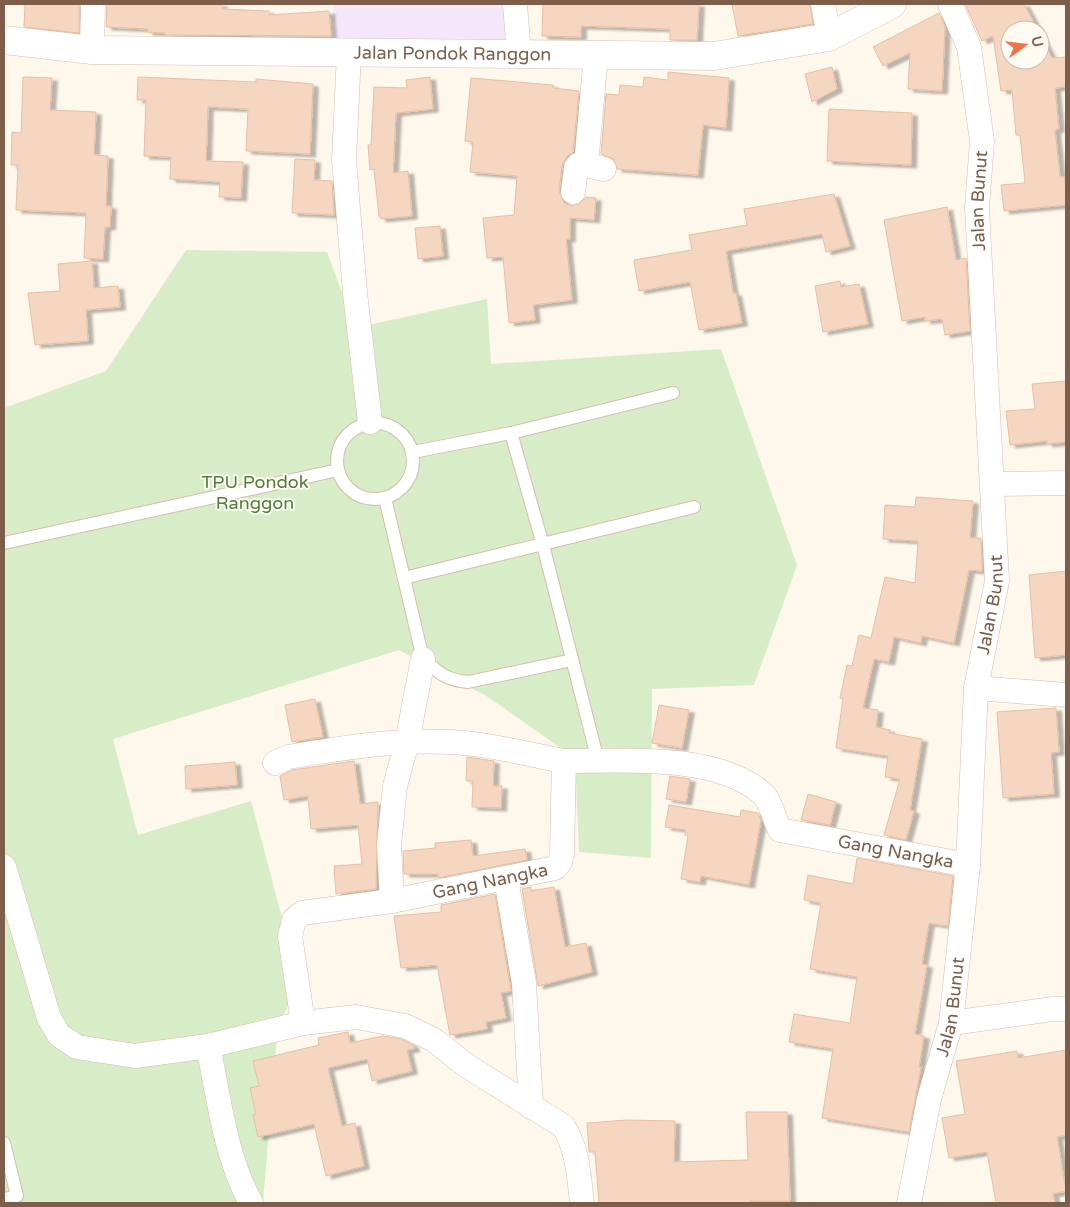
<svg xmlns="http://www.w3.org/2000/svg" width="1070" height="1207" viewBox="0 0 1070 1207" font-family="'Varela Round',sans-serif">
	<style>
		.education { fill: #f4e7fb }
		.green { fill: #d6edc8 }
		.building { fill: #f5d7c1; stroke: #e9bea0; filter: url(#shadow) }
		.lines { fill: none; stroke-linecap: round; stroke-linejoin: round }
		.lane-casing { stroke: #d2bfaf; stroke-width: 14 }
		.street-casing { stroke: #d2bfaf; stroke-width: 25 }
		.secondary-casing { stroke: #d5c0ad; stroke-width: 29 }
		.lane { stroke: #fff; stroke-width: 12 }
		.street { stroke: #fff; stroke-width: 24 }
		.secondary { stroke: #fff; stroke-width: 28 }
		.labels { text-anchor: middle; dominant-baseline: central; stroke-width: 4; stroke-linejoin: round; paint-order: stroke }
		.street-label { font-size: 18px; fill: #7c5e4b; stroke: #fffbf3 }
		.park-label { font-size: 18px; fill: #507c3f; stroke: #fffbf3 }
	</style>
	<defs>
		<filter id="shadow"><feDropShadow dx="5.5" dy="3" stdDeviation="1" flood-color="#0004"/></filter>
	</defs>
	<rect width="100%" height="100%" fill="#fef7eb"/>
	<polygon class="education" points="333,4 525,4 526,44 336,48"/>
	<polygon class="green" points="186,250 327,252 355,328 487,299 491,364 721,349 797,565 754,685 652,689 651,858 579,852 575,758 488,697 399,650 113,739 138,835 251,801 300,985 278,1024 263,1203 4,1203 4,408 106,371"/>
	<g class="building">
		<polygon points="25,4 79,4 79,33 24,27"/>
		<polygon points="107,4 222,4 222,9 269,11 269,15 329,11 331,36 165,35 165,33 147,32 148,29 106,27"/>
		<polygon points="543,4 699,4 697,40 670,40 670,29 581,26 581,37 542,36"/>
		<polygon points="732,4 810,4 813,24 738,36"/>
		<polygon points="965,4 1024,4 1038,30 1010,30 1010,60 1040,60 1040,34 1052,58 1066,57 1066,87 1055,88 1059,129 1055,130 1060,177 1065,177 1066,205 1004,211 1001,185 1025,183 1020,135 1016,135 1012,90 1001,91 993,36 982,41"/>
		<polygon points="939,13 945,27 942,91 908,89 910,53 883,66 873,47"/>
		<polygon points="832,67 837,89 812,102 805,74"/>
		<polygon points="668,72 729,78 726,128 703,125 698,175 617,169 614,159 601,154 606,94 619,95 620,85 643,87 644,77 668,80"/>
		<polygon points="23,77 52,78 50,110 96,112 94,155 108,156 106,206 111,206 110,227 105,227 103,259 84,258 86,213 16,210 18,165 11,165 12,132 21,133"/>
		<polygon points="138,77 256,82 256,79 313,84 310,154 246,151 248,109 208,107 206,161 243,162 241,198 219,197 220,182 170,179 171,157 144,156 146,100 137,100"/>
		<polygon points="430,77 433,109 396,113 393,173 408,171 412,216 381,219 379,216 374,169 370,170 368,145 371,145 374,87 407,88 406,80"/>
		<polygon points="471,78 553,85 553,88 579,91 573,152 567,156 562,166 559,191 564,203 571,206 579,204 586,197 596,198 594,220 570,218 570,239 566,239 572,300 533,305 535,320 509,323 503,257 487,258 483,218 514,215 517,176 470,172 473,142 465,141"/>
		<polygon points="829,109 912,113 911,165 827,161"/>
		<polygon points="295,159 315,160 314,180 332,181 334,215 292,213"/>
		<polygon points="834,194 850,246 826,252 822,234 726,251 733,293 736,293 742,323 699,330 690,282 639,291 634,260 692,250 689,235 747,225 744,209"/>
		<polygon points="947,207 956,260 966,258 970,331 945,335 942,319 925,321 925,317 902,321 884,220"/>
		<polygon points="440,226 443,256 418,259 415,228"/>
		<polygon points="92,261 94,288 118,286 120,307 86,310 88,341 35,345 28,293 60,291 58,264"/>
		<polygon points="840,281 841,287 859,284 868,324 823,332 815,286"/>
		<polygon points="1066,381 1066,442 1047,444 1047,441 1010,445 1006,411 1035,409 1032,384"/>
		<polygon points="916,497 973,501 970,538 981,538 982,566 982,571 969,570 954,643 922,636 921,643 894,637 889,662 874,659 863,708 878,710 876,727 890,730 889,733 922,739 910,810 914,811 906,840 884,835 900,779 885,777 888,756 836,748 843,699 840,698 847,665 852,666 859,635 871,638 885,577 915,583 918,541 883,539 885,505 915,507"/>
		<polygon points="1066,571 1066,655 1035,658 1029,575"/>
		<polygon points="315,699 323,737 292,742 285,705"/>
		<polygon points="659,705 689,710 682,748 652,743"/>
		<polygon points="1056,708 1059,752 1051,753 1054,794 1003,798 997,712"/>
		<polygon points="467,757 494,761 493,786 502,786 501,808 472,807 473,781 466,781"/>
		<polygon points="354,761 360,804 378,802 376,889 336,894 334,866 362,864 358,825 311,829 308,796 284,800 280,776 292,770"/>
		<polygon points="235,762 237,785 186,789 185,766"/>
		<polygon points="670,776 690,779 686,802 666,799"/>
		<polygon points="808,794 836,802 830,825 801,820"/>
		<polygon points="669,805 740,817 741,810 758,813 761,820 749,885 701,876 700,882 681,879 688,836 685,835 686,830 665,827"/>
		<polygon points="471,840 473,856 525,849 527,860 438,878 438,874 404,874 403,851 435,848 435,843"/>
		<polygon points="857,858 953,876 948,926 929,923 922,964 927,965 915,1034 924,1036 919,1067 921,1067 909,1132 822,1118 833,1049 789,1042 794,1014 850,1023 857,977 810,969 821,903 804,900 808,875 853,884"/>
		<polygon points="531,887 531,891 554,887 565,947 586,943 592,972 538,986 522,889"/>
		<polygon points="495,894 510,985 511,991 501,993 506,1018 486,1022 487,1029 450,1035 437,965 401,968 394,916 441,912 441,905"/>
		<polygon points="348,1032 350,1043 383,1036 401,1039 413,1045 414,1049 407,1050 412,1071 372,1081 367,1059 328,1068 342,1126 355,1123 364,1166 326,1176 314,1124 258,1137 253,1115 256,1114 250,1088 259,1086 253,1061 319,1045 318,1038"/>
		<polygon points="1066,1050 1066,1135 1057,1137 1066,1191 1053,1194 1055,1203 996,1203 987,1152 949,1158 942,1118 965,1114 956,1061 1017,1051 1018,1058"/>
		<polygon points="746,1112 787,1112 790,1201 750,1201 750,1203 599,1203 595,1152 589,1152 587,1123 627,1120 675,1121 674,1162 748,1160"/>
	</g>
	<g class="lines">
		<g class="lane-casing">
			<g id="lane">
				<circle cx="375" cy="461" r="38"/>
				<polyline points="511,433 543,545 598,761"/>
				<polyline points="413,452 511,433 673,393"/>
				<path d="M385,498L423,659C439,673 446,680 468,682L572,660"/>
				<polyline points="4,543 338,470"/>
				<polyline points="404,578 694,507"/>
				<polyline points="4,1143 17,1196 4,1199"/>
			</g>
		</g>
		<g class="street-casing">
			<g id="street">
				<polyline points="515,4 519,55"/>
				<polyline points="823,4 829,37"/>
				<polyline points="92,50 93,4"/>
				<polyline points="349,54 344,160 355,293 370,422"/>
				<polyline points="596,55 586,165 604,169"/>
				<polyline points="573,192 576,168 578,165 586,165"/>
				<polyline points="993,484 1066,483"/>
				<polyline points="976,688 1066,695"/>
				<path d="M275,763L288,757C342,748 396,739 451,742C489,744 527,754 564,761"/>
				<path id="s1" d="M4,867L49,1018L59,1035L77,1047L135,1056L208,1046L303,1023L290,936L294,920L302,913L392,901L555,868L560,862L562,854L564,761C622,761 715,753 762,793C771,801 774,819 780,830L968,865"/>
				<polyline points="506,879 524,983 531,1107"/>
				<polyline points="392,901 389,845 395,786 407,742 423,659"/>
				<path d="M303,1023L356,1017L405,1026L434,1040L467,1066L563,1126C578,1148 579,1178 582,1203"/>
				<polyline points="951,1023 1053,1009 1066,1009"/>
				<path d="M208,1046C219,1098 225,1156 251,1203"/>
				<path id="s2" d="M909,1203L929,1099L951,1023L968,865L976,688L997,581L977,208L982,141L969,47L950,4"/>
			</g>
		</g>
		<g class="secondary-casing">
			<g id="secondary">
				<path id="s3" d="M4,40L92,50L714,56L829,37L892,4"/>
			</g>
		</g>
		<use href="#lane" class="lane"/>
		<use href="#street" class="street"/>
		<use href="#secondary" class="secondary"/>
	</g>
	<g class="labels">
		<g class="street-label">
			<text stroke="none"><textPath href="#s3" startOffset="449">Jalan Pondok Ranggon</textPath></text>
			<text stroke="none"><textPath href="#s2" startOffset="1011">Jalan Bunut</textPath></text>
			<text stroke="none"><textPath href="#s2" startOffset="606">Jalan Bunut</textPath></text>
			<text stroke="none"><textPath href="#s1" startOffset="1274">Gang Nangka</textPath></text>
			<text stroke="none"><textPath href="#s1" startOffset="735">Gang Nangka</textPath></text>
			<text stroke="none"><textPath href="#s2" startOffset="201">Jalan Bunut</textPath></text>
		</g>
		<g class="park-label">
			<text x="255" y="482">TPU Pondok<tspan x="255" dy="21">Ranggon</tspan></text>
		</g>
	</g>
	<rect width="1070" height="1207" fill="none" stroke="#7c5e4b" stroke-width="10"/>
	<g transform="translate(1025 45) rotate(75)"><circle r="24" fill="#fffbf3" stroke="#cbbcb0"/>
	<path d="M0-4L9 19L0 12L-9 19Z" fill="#ed734b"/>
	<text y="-8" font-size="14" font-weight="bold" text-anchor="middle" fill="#7c5e4b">U</text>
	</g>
</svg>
